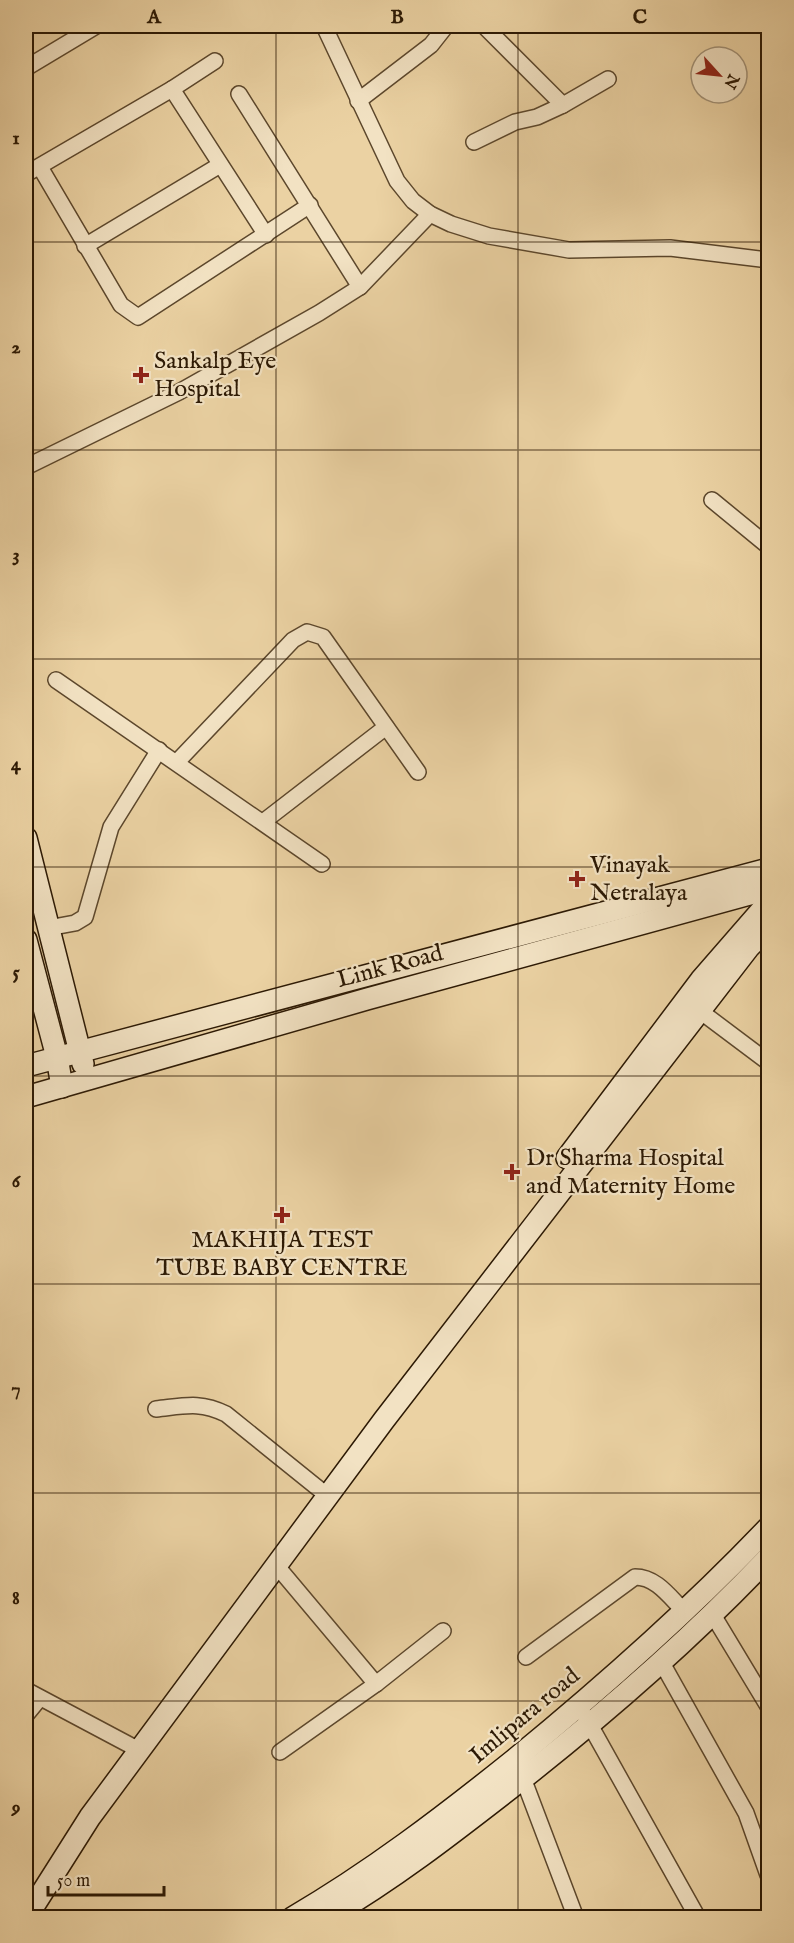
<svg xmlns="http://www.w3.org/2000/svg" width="794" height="1943" viewBox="0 0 794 1943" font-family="'IM FELL English',serif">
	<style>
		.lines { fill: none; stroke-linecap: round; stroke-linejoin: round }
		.street-casing { stroke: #5c472c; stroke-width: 18 }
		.secondary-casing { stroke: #2c1904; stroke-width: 24 }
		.street { stroke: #f2e2c3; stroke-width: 15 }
		.secondary { stroke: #f2e2c3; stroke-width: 21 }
		.grid { fill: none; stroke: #2c1904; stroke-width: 1.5; stroke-opacity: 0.55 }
		.poi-dot { fill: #8f2418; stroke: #f2e2c3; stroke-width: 2 }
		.labels { text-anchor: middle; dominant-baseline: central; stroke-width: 4.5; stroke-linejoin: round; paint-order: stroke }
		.poi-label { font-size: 24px; fill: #2c1904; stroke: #f2e2c3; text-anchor: start }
		.street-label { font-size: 24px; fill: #2c1904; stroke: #f2e2c3 }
		.neatline { fill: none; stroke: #2c1904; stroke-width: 2 }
		.grid-label { font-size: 20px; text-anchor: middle; font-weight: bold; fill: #2c1904 }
	</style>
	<rect width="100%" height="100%" fill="#ebd2a3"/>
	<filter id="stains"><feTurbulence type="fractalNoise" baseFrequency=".00333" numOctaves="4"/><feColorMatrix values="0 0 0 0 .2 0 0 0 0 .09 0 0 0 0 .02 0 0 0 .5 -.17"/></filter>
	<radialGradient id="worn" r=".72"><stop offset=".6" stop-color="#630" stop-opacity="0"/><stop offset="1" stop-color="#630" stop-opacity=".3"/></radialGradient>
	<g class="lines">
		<g class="street-casing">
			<g id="street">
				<polyline points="324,26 397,181 413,201 430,214 451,224 489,236 569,250 670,248 768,260"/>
				<polyline points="484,26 563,105 608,79"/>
				<polyline points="26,68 96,26"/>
				<polyline points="172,89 266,235"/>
				<polyline points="239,94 360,287"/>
				<polyline points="358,101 431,45 446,26"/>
				<polyline points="474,142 515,122 537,117 563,105"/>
				<polyline points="40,167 121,305 138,317 310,205"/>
				<polyline points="26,174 172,89 215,61"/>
				<polyline points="85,246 220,165"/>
				<polyline points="26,467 179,392 319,313 360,287 430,214"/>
				<polyline points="712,500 768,546"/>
				<polyline points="56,680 322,864"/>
				<polyline points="177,762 293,640 307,632 323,637 418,772"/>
				<polyline points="263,822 386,727"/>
				<polyline points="48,928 75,923 85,917 111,827 159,750"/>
				<polyline points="700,1011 768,1062"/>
				<path d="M156,1409C184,1406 200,1401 226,1414L319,1489"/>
				<polyline points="276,1565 376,1684"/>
				<polyline points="713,1615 768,1706"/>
				<path d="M526,1657L635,1577C656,1577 669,1596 683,1610"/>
				<polyline points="662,1663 746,1813 768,1875"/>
				<polyline points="26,1690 139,1750"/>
				<polyline points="26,1715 40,1698"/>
				<polyline points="585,1716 698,1918"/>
				<polyline points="280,1752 376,1684 443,1631"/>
				<polyline points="523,1778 576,1918"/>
				<polyline points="768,1918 768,1917"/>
			</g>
		</g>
		<g class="secondary-casing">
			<g id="secondary">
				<polyline points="26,838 83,1064"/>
				<polyline points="26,940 57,1057 62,1087"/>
				<polyline points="26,1066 768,869"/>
				<polyline points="26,1097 367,999 768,889"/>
				<polyline points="567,1158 701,980 768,903"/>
				<polyline points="26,1918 90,1817 384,1420 749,947 768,928"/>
				<path d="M292,1918C371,1872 443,1817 514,1760C603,1687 689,1611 768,1528"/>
				<path d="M327,1918C400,1875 459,1828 526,1776C612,1708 693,1637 768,1558"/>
			</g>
		</g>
		<use href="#street" class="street"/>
		<use href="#secondary" class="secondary"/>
	</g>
	<path class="grid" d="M276,26V1918M518,26V1918M26,242H768M26,450H768M26,659H768M26,867H768M26,1076H768M26,1284H768M26,1493H768M26,1701H768"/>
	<g class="poi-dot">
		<path d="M138 366h6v6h6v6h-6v6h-6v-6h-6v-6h6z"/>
		<path d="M574 870h6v6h6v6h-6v6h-6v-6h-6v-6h6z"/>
		<path d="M509 1163h6v6h6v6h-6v6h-6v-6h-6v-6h6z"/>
		<path d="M279 1206h6v6h6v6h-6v6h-6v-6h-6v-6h6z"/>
	</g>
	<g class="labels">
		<g class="poi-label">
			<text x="154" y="361">Sankalp Eye<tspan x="154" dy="28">Hospital</tspan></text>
			<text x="590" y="865">Vinayak<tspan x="590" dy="28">Netralaya</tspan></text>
			<text x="526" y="1158">Dr Sharma Hospital<tspan x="526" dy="28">and Maternity Home</tspan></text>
			<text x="282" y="1240" text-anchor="middle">MAKHIJA TEST<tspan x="282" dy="28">TUBE BABY CENTRE</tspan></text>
		</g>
		<g class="street-label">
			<text transform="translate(390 967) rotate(-15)">Link Road</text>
			<text transform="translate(525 1716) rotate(-40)">Imlipara road</text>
		</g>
	</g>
	<rect width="794" height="1943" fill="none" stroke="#ebd2a3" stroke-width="66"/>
	<g transform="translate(719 75) rotate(117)"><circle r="28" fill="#f2e2c3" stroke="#a39277" stroke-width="1.5"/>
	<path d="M0-4.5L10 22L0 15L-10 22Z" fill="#8f2418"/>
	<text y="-9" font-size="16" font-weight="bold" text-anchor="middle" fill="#2c1904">N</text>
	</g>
	<path d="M48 1886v9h116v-9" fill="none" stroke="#2c1904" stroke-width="3"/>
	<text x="57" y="1886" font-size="18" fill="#2c1904" stroke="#f2e2c3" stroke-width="4.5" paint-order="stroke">50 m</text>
	<rect x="33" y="33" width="728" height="1877" class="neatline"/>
	<g class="grid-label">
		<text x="154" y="23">A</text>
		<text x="397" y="23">B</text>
		<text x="640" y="23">C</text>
		<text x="16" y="144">1</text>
		<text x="16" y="353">2</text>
		<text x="16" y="561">3</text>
		<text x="16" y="770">4</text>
		<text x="16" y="978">5</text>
		<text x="16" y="1187">6</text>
		<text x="16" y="1395">7</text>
		<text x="16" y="1604">8</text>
		<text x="16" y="1813">9</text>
	</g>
	<rect width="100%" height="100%" filter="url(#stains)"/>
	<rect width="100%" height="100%" fill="url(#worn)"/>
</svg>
